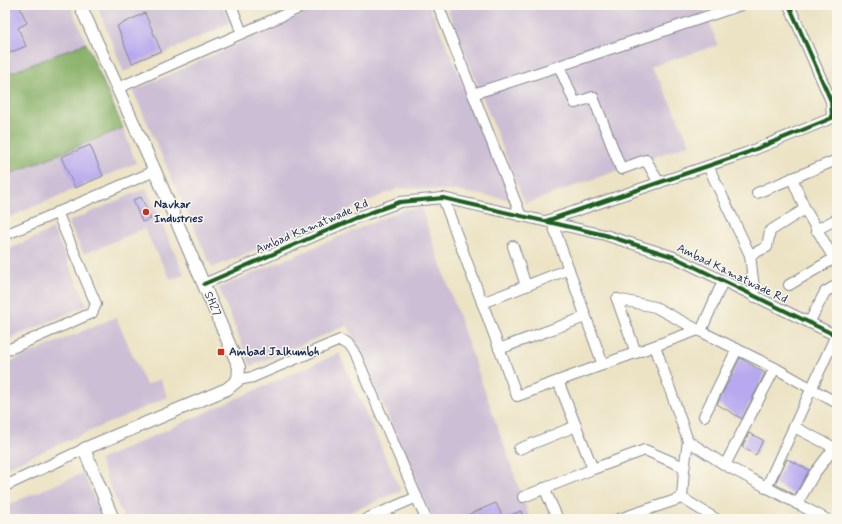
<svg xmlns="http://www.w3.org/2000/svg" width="842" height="524" viewBox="0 0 842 524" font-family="Mynerve,sans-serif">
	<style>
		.industrial { fill: #ccbed4 }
		.forest { fill: #88b067; stroke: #527062 }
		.building { fill: #b7a8ef }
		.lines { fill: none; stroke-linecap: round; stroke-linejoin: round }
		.minor-casing { stroke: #848991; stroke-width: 12 }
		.major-casing { stroke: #848991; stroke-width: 14 }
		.minor { stroke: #fff; stroke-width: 10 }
		.major { stroke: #fff; stroke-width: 12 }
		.cycleway-casing { stroke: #fbf7ec; stroke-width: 6 }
		.cycleway { stroke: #1b5e20; stroke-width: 4 }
		.poi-dot { fill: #c8321e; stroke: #fbf7ec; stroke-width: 1.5 }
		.labels { text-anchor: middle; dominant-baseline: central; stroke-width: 3; stroke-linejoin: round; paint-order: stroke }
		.poi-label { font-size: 12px; font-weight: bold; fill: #1b2f5e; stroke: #fbf7ec; text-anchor: start }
		.street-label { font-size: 12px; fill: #1b2f5e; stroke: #fbf7ec }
	</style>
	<rect width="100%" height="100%" fill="#fbf7ec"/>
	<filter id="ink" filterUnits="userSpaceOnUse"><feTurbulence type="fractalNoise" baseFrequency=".025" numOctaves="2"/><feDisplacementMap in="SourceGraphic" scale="8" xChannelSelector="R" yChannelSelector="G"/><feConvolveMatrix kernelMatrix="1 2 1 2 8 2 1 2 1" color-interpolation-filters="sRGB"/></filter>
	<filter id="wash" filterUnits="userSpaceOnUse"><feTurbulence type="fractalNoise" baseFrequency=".012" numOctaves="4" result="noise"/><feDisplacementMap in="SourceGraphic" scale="16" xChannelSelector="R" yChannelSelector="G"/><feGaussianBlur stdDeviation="0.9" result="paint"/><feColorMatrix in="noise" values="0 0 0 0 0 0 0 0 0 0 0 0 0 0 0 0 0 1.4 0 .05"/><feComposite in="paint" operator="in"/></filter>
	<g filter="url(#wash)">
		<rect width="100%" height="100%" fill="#ece3c4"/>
		<g class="industrial">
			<polygon points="5,5 70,5 123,128 136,163 5,219"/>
			<polygon points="97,5 222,5 230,23 124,72"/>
			<polygon points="324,5 429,5 513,200 455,191 399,188 212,268 133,91"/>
			<polygon points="456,5 703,5 718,45 650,67 660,81 690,144 525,204 448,10"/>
			<polygon points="146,188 184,274 171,280 144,229 84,254 68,222"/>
			<polygon points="421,208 529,517 530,519 433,519 348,325 251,366 219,288 402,210"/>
			<polygon points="53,229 87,305 5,341 5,251"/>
			<polygon points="116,317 146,385 160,379 168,397 5,468 5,364"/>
			<polygon points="339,353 401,491 334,519 124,519 99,460"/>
			<polygon points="83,473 103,519 5,519 5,506"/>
		</g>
		<polygon class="forest" points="86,43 123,128 5,176 5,75"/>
		<g id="blocks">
			<g class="building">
				<polygon points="5,5 19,5 27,23 18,28 26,46 5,55"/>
				<polygon points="145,13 161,51 132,63 117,26"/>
				<polygon points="90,145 103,176 75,188 61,157"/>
				<polygon points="141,197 151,219 142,222 133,200"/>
				<polygon points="740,358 765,373 742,419 717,404"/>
				<polygon points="749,433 763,440 756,455 742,447"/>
				<polygon points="787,459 809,470 795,495 775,484"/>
				<polygon points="496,503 503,518 521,511 524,519 458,519"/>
			</g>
		</g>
	</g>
	<g filter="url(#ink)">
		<use href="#blocks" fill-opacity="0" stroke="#848991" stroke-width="1"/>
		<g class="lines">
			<g class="minor-casing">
				<g id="minor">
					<polyline points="231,5 242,33"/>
					<polyline points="438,5 521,216"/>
					<polyline points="559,66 741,5"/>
					<polyline points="118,88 306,5"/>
					<polyline points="473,94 559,66 575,103 593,97 621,169 646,160 659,183"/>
					<polyline points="708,166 750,255 755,297"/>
					<polyline points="792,178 805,209 837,264"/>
					<polyline points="757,193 834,161"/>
					<polyline points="443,198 517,396 698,330"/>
					<polyline points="546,221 746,153 832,118 831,101 789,5"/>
					<polyline points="552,222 603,365"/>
					<polyline points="816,230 837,219"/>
					<polyline points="5,235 155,171"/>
					<polyline points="513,246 526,286"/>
					<polyline points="750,255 767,247 770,231 805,209"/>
					<polyline points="204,284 356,218 400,202 443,198 605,235 674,257 837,336"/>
					<polyline points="789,285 833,259"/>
					<polyline points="617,299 655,307 698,330 775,368 837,403"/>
					<polyline points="617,299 636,353"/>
					<polyline points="482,303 569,269"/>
					<polyline points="809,323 825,292 837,285"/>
					<polyline points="701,331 723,281"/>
					<polyline points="655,346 688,441 725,465 826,519"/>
					<polyline points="499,349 585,317"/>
					<polyline points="5,351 92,313 96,304 57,212"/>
					<polyline points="238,380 253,377 340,340 348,345 356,356 426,519"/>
					<polyline points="558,381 593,469 645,450 684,467"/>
					<polyline points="704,416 737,349"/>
					<polyline points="794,427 837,449"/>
					<polyline points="519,449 576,426"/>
					<polyline points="725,465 775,368"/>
					<polyline points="5,486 84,449"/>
					<polyline points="544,488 558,519"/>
					<polyline points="766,488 836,335"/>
					<polyline points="523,497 593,469"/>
					<polyline points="682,498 684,470 688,441"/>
					<polyline points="797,504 814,474 834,448"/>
					<polyline points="366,519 417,497"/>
					<polyline points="619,519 682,498 716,519"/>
				</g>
			</g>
			<g class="major-casing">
				<polyline id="major" points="80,5 155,171 239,367 238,380 227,389 84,449 113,519"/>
			</g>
			<use href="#minor" class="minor"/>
			<use href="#major" class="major"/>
			<g class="cycleway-casing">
				<g id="cycleway">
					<polyline points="546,221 746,153 832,118 831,101 789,5"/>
					<polyline points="204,284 356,218 400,202 443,198 605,235 674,257 837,336"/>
				</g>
			</g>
			<use href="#cycleway" class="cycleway"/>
		</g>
	</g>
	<g class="poi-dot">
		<circle cx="146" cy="212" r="4"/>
		<rect x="217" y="348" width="8" height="8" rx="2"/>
	</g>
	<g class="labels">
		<g class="poi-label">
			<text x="154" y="205">Navkar<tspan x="154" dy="14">Industries</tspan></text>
			<text x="229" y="352">Ambad Jalkumbh</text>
		</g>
		<g class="street-label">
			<text transform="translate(312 227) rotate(-23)">Ambad Kamatwade Rd</text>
			<text transform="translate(732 274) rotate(26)">Ambad Kamatwade Rd</text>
			<text transform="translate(212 304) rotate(67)">SH27</text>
		</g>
	</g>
	<rect width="842" height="524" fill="none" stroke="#fbf7ec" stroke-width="20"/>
</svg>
